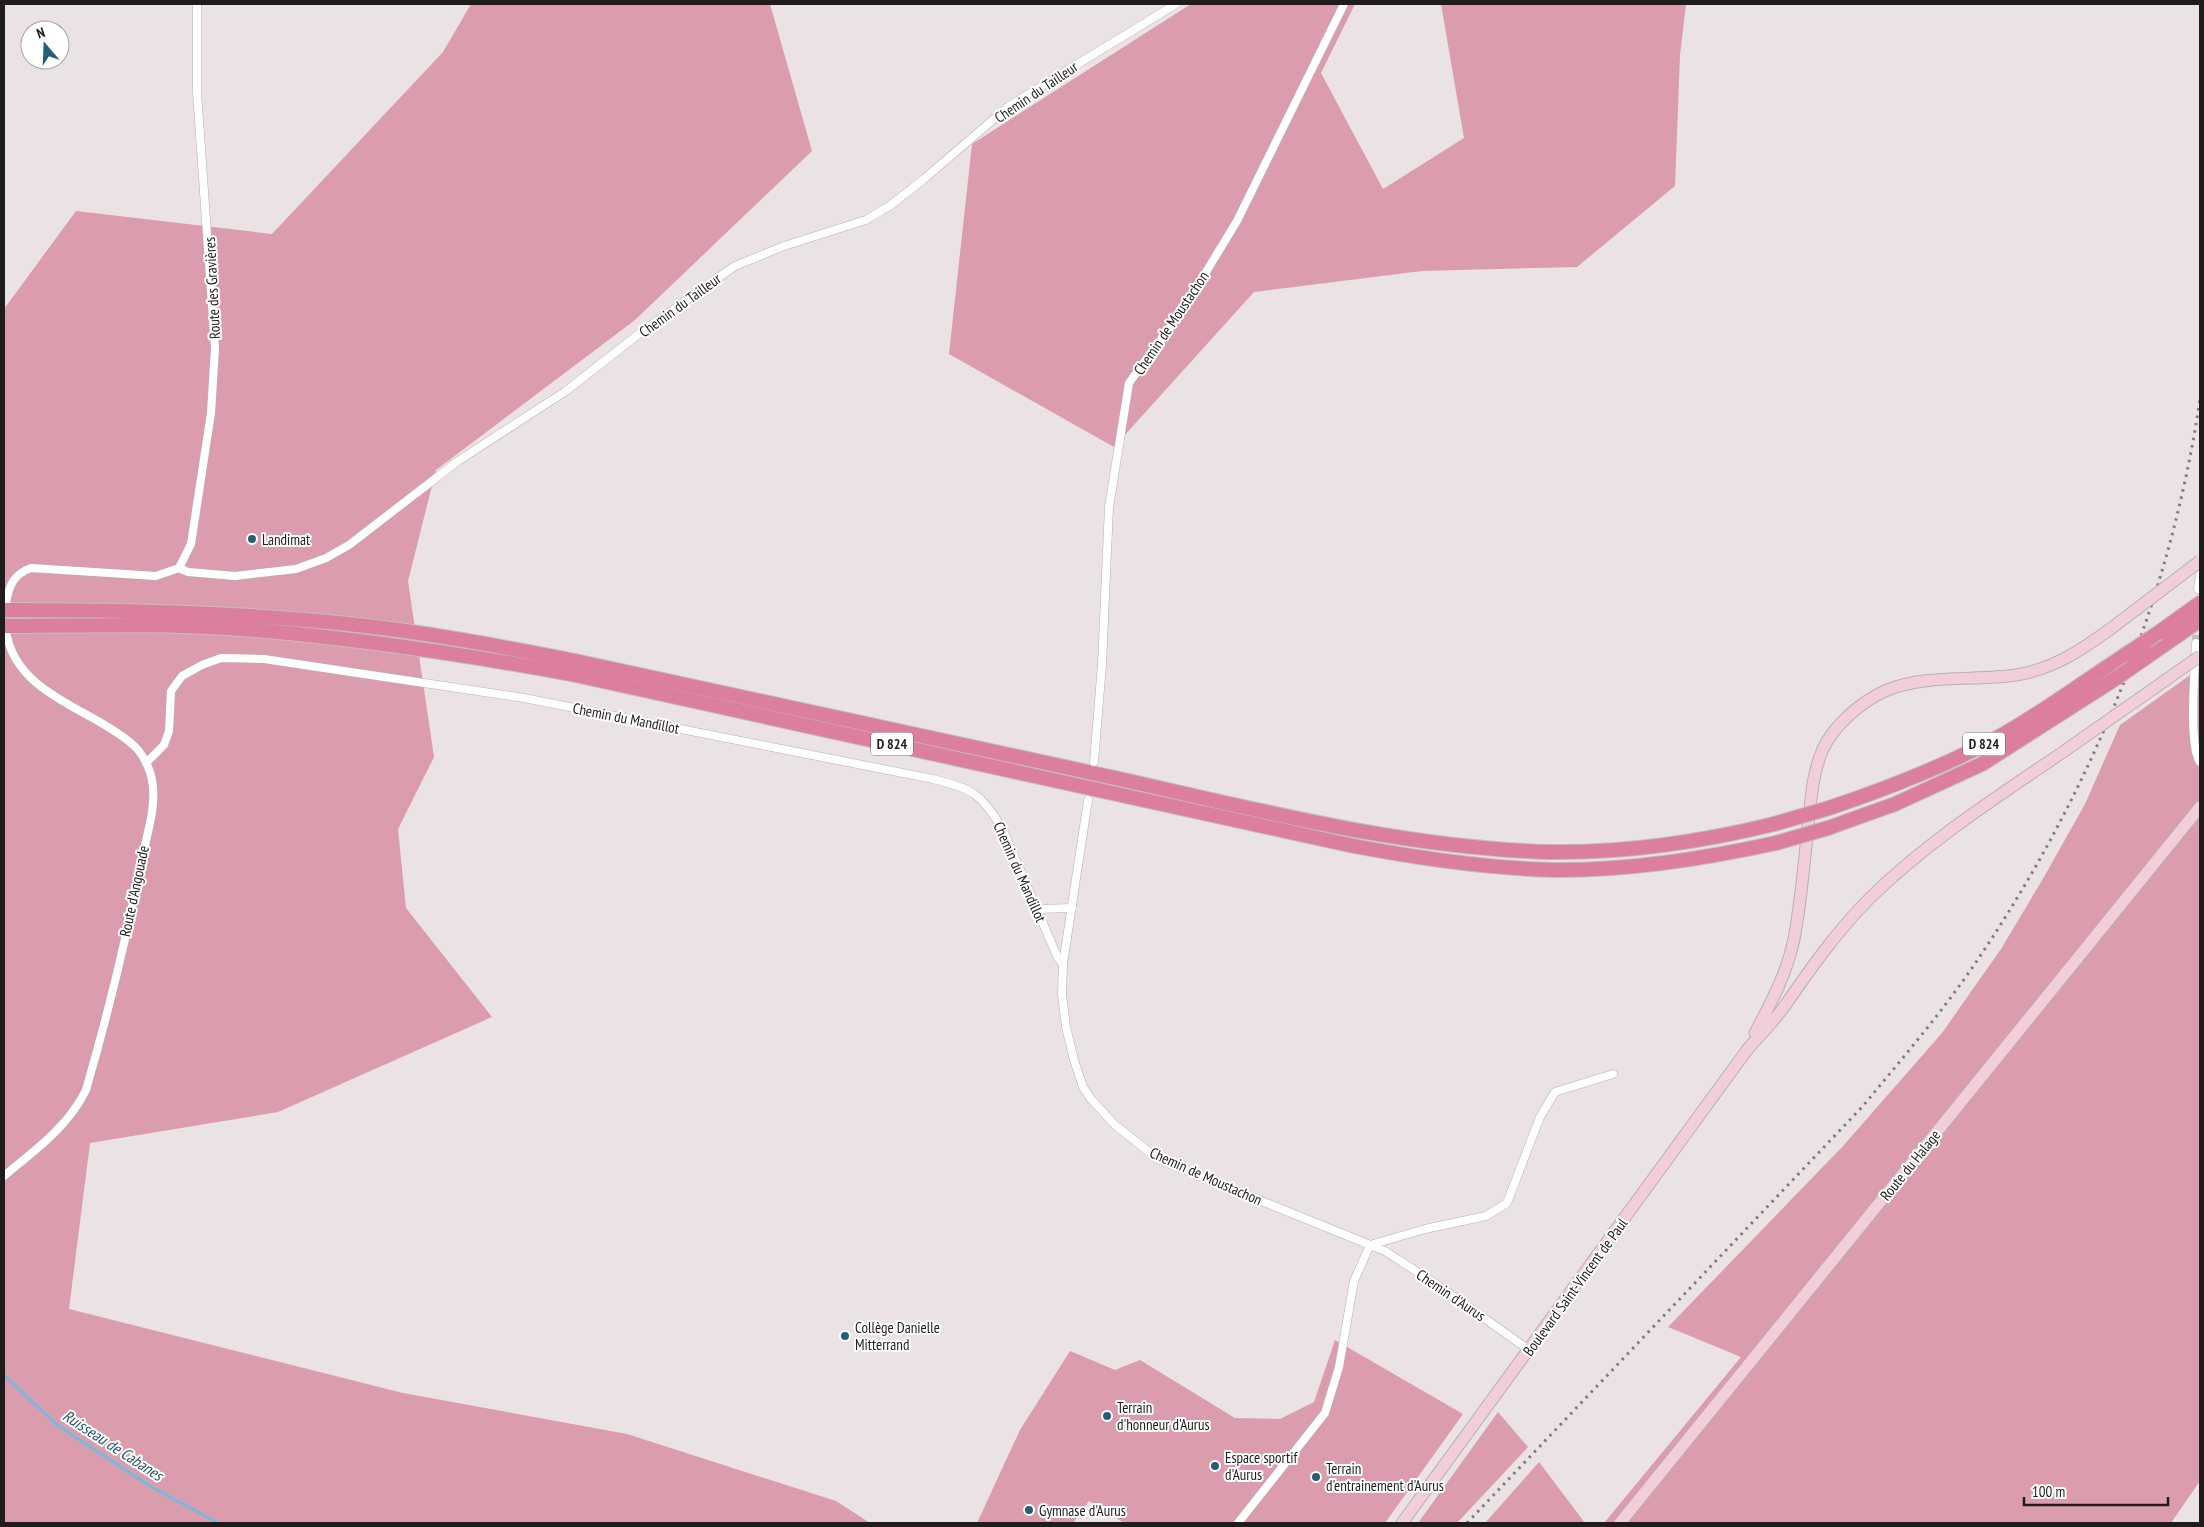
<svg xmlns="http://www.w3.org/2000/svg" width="2204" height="1527" viewBox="0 0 2204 1527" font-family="'PT Sans Narrow',sans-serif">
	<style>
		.green { fill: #db9dae }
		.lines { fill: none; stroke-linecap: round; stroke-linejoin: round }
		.stream { stroke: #72bade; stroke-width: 3 }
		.minor-tunnel { stroke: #c1babc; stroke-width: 8; stroke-dasharray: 8 4; stroke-linecap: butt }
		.minor-casing { stroke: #b7b0b2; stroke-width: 9 }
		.secondary-casing { stroke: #b7b0b2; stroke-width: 13 }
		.trunk-casing { stroke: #c0bfc0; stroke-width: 16 }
		.minor { stroke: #fff; stroke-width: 8 }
		.secondary { stroke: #f2ceda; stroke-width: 11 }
		.trunk { stroke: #dc7e9e; stroke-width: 14 }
		.rail { stroke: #807b7c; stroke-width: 3; stroke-dasharray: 2.5 5; stroke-linecap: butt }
		.secondary-bridge-casing { stroke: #b7b0b2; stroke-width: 13; stroke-linecap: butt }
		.trunk-bridge-casing { stroke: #c0bfc0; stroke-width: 16; stroke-linecap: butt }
		.secondary-bridge { stroke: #f2ceda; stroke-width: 11 }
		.trunk-bridge { stroke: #dc7e9e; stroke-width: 14 }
		.poi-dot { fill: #255e77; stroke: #fff; stroke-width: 2 }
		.labels { text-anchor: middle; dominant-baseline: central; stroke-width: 4; stroke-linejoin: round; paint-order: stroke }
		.shield { fill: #fff; stroke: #626061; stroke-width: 1 }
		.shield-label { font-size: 14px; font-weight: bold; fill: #1f1c1d }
		.street-label { font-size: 15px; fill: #1f1c1d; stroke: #fff }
		.poi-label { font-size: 15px; fill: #1f1c1d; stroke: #fff; text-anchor: start }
		.water-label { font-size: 16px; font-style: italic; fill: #205872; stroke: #fff }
	</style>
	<rect width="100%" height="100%" fill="#eae2e4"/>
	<g class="green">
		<polygon points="471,4 770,4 812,151 635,320 436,470 408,581 434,757 398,829 406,908 492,1017 278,1112 90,1143 69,1309 403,1393 627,1434 836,1501 870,1523 4,1523 4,309 76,211 272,234 443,52"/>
		<polygon points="1191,4 1355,4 1321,73 1383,189 1464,138 1441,4 1686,4 1680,55 1675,186 1577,267 1422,271 1254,292 1114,447 949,354 972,144"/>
		<polygon points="2200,668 2200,1481 2171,1523 1604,1523 1741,1357 1668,1327 1843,1146 1942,1033 2001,949 2044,877 2085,804 2120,725"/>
		<polygon points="1335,1340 1463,1414 1385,1523 1124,1523 1089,1501 1073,1523 977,1523 1020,1430 1070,1351 1115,1370 1140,1360 1235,1418 1280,1419 1314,1402"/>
		<polygon points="1498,1412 1528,1447 1457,1523 1418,1523"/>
		<polygon points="1539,1462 1585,1523 1485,1523 1486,1522"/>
	</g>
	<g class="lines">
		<polyline class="stream" points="4,1375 57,1425 150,1486 218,1523"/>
		<polyline class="minor-tunnel" points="2196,643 2197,623"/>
		<g class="minor-casing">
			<g id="minor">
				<polyline points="179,568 188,572 235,576 296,569 326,558 349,545 458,461 566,391 640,333 735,266 784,246 866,220 891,205 924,179 1009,106 1176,4"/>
				<polyline points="2198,589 2200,575"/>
				<path d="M6,603C9,585 14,574 31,568L156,576L179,568L191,544L211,413L215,348L197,92V4"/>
				<path d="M2196,643C2195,666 2188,747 2200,762"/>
				<polyline points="1094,762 1102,664 1109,507 1129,383 1186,305 1237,221 1344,4"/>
				<path d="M146,763L164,745L169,731L171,691L182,676L202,665L221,658L264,659L524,698L933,779C973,789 982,794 1003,830L1057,956L1063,964"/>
				<polyline points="1088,800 1063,964 1062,994 1066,1027 1074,1060 1083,1087 1091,1099 1115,1125 1158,1159 1385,1251 1439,1286 1529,1350"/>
				<polyline points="1037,909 1072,908"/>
				<path d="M4,1176C35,1150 68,1127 86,1090C108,1014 127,936 142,858C147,834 157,805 152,780C150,768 142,752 132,744C92,709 19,695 7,636"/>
				<polyline points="1238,1523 1325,1413 1339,1367 1354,1281 1370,1245 1425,1229 1486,1216 1507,1203 1540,1117 1555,1092 1613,1074"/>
			</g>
		</g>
		<g class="secondary-casing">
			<g id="secondary">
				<path d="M1755,1033C1771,1003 1787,973 1794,939C1801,902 1804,864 1808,827C1811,800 1812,774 1823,749C1834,725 1861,702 1885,691C1923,674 1976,681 2016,675C2054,669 2083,649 2113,627"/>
				<path d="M1402,1523L1747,1050C1759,1036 1773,1022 1784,1007C1811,968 1837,931 1870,898C1928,841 1997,797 2063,752"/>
				<polyline points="1620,1523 2200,807"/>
			</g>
		</g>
		<g class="trunk-casing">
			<g id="trunk">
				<path d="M4,610C119,610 234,612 348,624C426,632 504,647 580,662C750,699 919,736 1088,772C1240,805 1394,848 1551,852C1626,853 1701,842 1774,824"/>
				<path d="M4,626C78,626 153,623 227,628C342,636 456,653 571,674L1349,845C1416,858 1484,868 1553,870C1628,871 1703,859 1776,843"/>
				<polyline points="2158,633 2200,603"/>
				<polyline points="2151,654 2200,620"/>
				<path d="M1829,808C1889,788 1948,765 2004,734C2046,710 2085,681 2125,655"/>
				<polyline points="1828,828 1895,804 1982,764 2118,677"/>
			</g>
		</g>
		<use href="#minor" class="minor"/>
		<use href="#secondary" class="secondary"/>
		<use href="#trunk" class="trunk"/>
		<path class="rail" d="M1467,1523L1863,1106C1900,1061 1939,1016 1972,968C2088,799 2170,602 2200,399"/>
		<g class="secondary-bridge-casing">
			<g id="secondary-bridge">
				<polyline points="2113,627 2200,561"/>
				<polyline points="2063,752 2200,656"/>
			</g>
		</g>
		<g class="trunk-bridge-casing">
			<g id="trunk-bridge">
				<polyline points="2125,655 2158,633"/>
				<polyline points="2118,677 2151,654"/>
				<polyline points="1774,824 1829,808"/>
				<polyline points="1776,843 1828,828"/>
			</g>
		</g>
		<use href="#secondary-bridge" class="secondary-bridge"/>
		<use href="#trunk-bridge" class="trunk-bridge"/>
	</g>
	<g class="poi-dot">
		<circle cx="252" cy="539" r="5"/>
		<circle cx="845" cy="1336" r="5"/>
		<circle cx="1107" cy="1416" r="5"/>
		<circle cx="1215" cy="1466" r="5"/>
		<circle cx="1316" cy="1477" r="5"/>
		<circle cx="1029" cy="1510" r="5"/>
	</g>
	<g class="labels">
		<g class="shield">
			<rect x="871" y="732.5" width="42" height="23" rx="4"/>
			<rect x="1963" y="732.5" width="42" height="23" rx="4"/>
		</g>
		<g class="shield-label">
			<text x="892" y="744">D 824</text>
			<text x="1984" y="744">D 824</text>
		</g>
		<g class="street-label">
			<text transform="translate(1036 92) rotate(-34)">Chemin du Tailleur</text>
			<text transform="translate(212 288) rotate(-93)">Route des Gravières</text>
			<text transform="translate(680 305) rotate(-36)">Chemin du Tailleur</text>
			<text transform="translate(1171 323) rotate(-56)">Chemin de Moustachon</text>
			<text transform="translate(626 718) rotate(11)">Chemin du Mandillot</text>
			<text transform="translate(1020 872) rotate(66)">Chemin du Mandillot</text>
			<text transform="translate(134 891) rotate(-78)">Route d'Angouade</text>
			<text transform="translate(1910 1165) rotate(-51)">Route du Halage</text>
			<text transform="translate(1206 1176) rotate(24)">Chemin de Moustachon</text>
			<text transform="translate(1575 1287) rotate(-54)">Boulevard Saint-Vincent de Paul</text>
			<text transform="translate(1451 1295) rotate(34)">Chemin d'Aurus</text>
		</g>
		<g class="poi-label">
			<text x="262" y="539">Landimat</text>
			<text x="855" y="1327">Collège Danielle<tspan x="855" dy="17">Mitterrand</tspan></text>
			<text x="1117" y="1407">Terrain<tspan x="1117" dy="17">d'honneur d'Aurus</tspan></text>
			<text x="1225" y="1457">Espace sportif<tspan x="1225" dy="17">d'Aurus</tspan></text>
			<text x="1326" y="1468">Terrain<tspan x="1326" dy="17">d'entrainement d'Aurus</tspan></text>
			<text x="1039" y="1510">Gymnase d'Aurus</text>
		</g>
		<g class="water-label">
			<text transform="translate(113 1445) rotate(33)">Ruisseau de Cabanes</text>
		</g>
	</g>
	<rect width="2204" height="1527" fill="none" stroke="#1f1c1d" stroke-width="10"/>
	<g transform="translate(45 45) rotate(341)"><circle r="24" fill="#ffffff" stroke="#a5a4a5"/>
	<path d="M0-4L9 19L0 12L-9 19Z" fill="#255e77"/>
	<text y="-8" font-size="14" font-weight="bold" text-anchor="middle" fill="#1f1c1d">N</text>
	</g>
	<path d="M2024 1497v8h144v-8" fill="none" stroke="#1f1c1d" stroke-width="2.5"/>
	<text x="2032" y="1497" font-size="15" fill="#1f1c1d" stroke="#ffffff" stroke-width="4" paint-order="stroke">100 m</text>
</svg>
